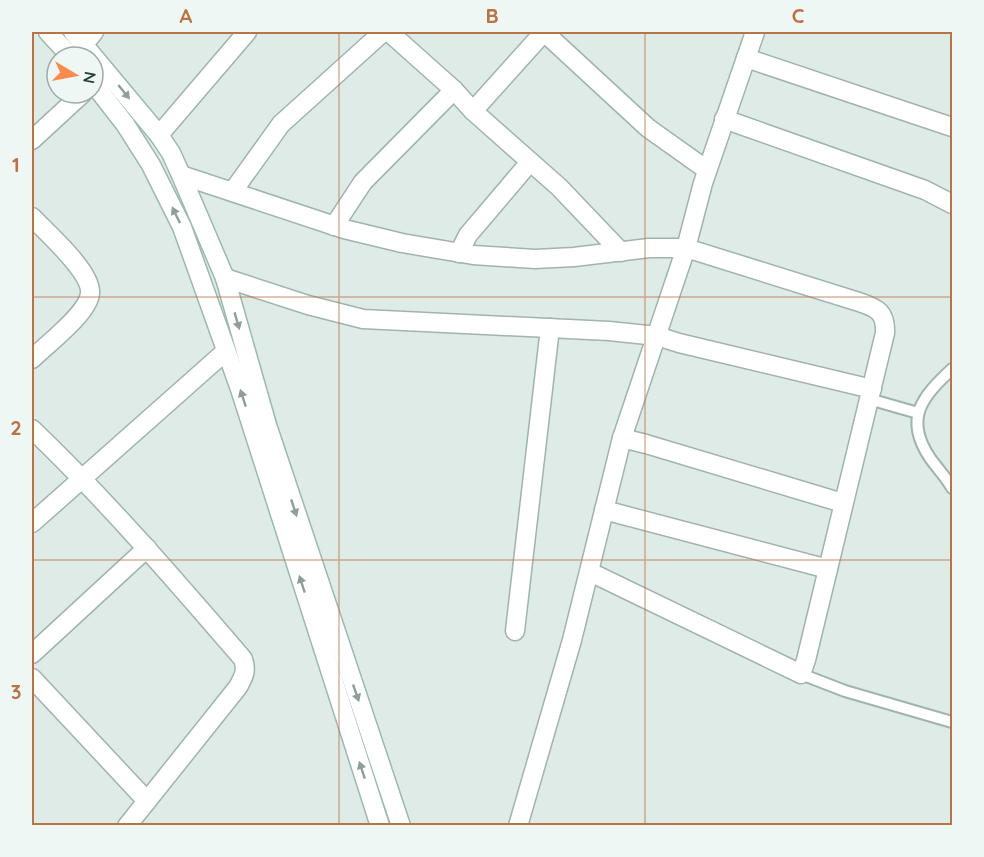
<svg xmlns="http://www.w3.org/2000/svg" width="984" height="857" viewBox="0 0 984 857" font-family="Quicksand,sans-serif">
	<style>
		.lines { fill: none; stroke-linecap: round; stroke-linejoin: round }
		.service-casing { stroke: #a1b3af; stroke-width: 14 }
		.minor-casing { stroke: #a1b3af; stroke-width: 21 }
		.secondary-casing { stroke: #9db7b1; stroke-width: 21 }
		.service { stroke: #fff; stroke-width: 10 }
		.minor { stroke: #fff; stroke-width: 18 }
		.secondary { stroke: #fff; stroke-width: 18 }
		.oneway { fill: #8f9e9b }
		.grid { fill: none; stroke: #b87347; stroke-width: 1.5; stroke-opacity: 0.55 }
		.neatline { fill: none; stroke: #b87347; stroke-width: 2 }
		.grid-label { font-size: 20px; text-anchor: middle; font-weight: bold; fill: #b87347 }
	</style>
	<rect width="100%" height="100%" fill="#deebe7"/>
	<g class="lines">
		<g class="service-casing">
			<g id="service">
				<path d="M952,369C923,396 903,418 930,458C937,468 946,477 952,488"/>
				<polyline points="869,399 918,413"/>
				<polyline points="801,674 845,691 952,722"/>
			</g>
		</g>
		<g class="minor-casing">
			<g id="minor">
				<polyline points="389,32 454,90 473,111 559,187 621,252"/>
				<polyline points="544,32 648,128 707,170"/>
				<polyline points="84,44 94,32"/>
				<polyline points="746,58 952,127"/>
				<polyline points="473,111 544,32"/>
				<polyline points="724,119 925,190 952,204"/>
				<polyline points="159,135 247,32"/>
				<polyline points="32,140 83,93"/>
				<path d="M181,175L344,229L402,243L473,255L535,259L574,257L649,248H686L859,302C877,308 886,312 885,333L806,660L801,674L590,572"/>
				<polyline points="233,191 281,124 383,32"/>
				<path d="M32,217C46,232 92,272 90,293C89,313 46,345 32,359"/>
				<polyline points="334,226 363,182 454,90"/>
				<polyline points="459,253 468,235 530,162"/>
				<polyline points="225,278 308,305 363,319 609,331 657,336 679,343 872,389"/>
				<path d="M32,429C107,501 175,580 243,659C247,671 244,676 238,687L127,826"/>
				<polyline points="622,438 646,444 843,503"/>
				<polyline points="604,510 828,569"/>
				<polyline points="32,523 226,351"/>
				<polyline points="515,631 550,328"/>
				<polyline points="32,654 147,548"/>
				<polyline points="32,678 147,801"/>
				<polyline points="518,826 572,640 622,438 686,248 703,183 755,32"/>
			</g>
		</g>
		<g class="secondary-casing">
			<g id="secondary">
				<polyline points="48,32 71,57"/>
				<polyline points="73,32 159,135 171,153 181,175 225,278 267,425 401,826"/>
				<polyline points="93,83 125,124 151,165 182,227 240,389 380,826"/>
			</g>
		</g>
		<use href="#service" class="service"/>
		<use href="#minor" class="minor"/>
		<use href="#secondary" class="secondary"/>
	</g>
	<defs><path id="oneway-solid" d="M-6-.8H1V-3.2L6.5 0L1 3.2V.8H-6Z" transform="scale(1.5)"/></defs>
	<g class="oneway">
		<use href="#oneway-solid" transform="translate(124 92) rotate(51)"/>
		<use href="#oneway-solid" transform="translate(176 215) rotate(-116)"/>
		<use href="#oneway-solid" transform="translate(237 321) rotate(74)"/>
		<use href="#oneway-solid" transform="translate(243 398) rotate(-108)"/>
		<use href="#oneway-solid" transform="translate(294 508) rotate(72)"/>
		<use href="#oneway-solid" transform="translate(302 584) rotate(-108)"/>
		<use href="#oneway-solid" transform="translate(356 693) rotate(71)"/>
		<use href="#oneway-solid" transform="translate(362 770) rotate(-108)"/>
	</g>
	<path class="grid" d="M339,32V826M645,32V826M32,297H952M32,560H952"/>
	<rect width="984" height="857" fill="none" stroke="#eff7f4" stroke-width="66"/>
	<g transform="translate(75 75) rotate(100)"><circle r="28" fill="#eff7f4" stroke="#9caca8" stroke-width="1.5"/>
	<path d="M0-4.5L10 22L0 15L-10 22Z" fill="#fa8b4e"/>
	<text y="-9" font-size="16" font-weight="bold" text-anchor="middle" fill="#1f3c37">N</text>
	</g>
	<rect x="33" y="33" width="918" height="791" class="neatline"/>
	<g class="grid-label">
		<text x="186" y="23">A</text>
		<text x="492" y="23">B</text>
		<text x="798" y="23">C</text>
		<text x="16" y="172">1</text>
		<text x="16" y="435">2</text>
		<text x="16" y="699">3</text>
	</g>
</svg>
